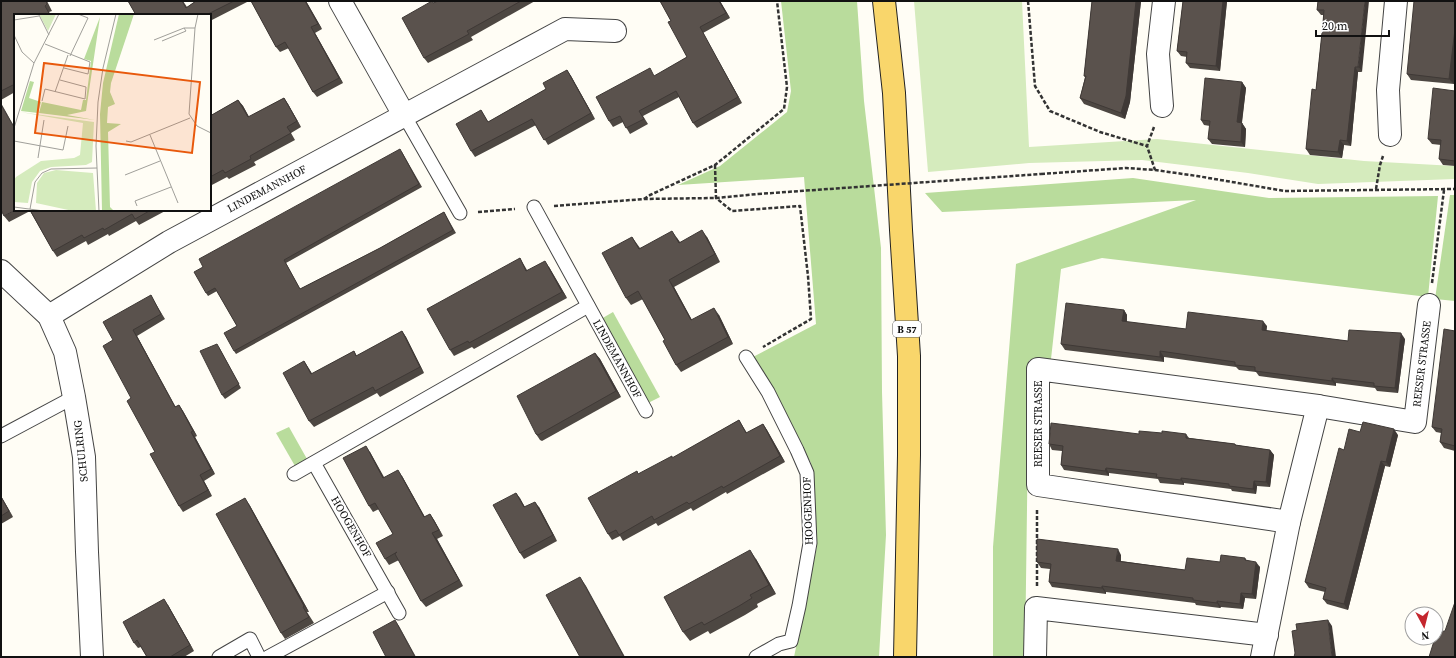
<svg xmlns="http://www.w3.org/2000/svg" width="1456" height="658" viewBox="0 0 1456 658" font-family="'Source Serif 4',serif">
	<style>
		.green { fill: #d5ebbd }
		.forest { fill: #b9dc9c }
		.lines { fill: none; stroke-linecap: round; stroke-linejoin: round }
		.service-casing { stroke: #444; stroke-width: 15 }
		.minor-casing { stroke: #444; stroke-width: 24 }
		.primary-casing { stroke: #222; stroke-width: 24 }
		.path { stroke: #333; stroke-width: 2.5; stroke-dasharray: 4 2; stroke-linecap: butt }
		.service { stroke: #fff; stroke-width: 13 }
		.minor { stroke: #fff; stroke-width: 22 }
		.primary { stroke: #f9d66b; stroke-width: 22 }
		.path-bridge { stroke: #333; stroke-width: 2.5; stroke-dasharray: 4 2; stroke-linecap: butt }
		.wall { fill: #4d4742 }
		.shaded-wall { fill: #3f3936 }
		.building { fill: #5a524d; stroke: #3f3936 }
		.labels { text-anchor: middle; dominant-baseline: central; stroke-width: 4; stroke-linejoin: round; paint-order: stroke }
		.shield { fill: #fff; stroke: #585858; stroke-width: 1 }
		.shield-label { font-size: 10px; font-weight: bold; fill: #111 }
		.street-label { font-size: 11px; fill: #111; stroke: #fff }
		.inset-road { fill: none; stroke: #a09f9a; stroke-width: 1 }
		.view { fill: #e8590c; fill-opacity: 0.15; stroke: #e8590c; stroke-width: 2 }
		.inset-edge { fill: none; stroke: #111; stroke-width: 2 }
	</style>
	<rect width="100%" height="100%" fill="#fffdf5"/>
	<polygon class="green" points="914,1 1022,1 1029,147 1157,139 1364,161 1455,166 1455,179 1318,184 1248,173 1142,160 1029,163 928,172"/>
	<g class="forest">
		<polygon points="781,1 857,1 864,101 881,248 882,392 886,535 879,657 794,657 817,546 811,463 751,358 816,324 804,177 678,185 720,166 787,112 791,91"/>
		<polygon points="1133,178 1269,198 1438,196 1428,297 1102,258 1061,269 1051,359 1029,360 1025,657 993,657 993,547 1016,264 1196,200 942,212 925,193"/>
		<polygon points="1450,195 1455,195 1455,301 1435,299"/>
		<polygon points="613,312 660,397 648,403 601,319"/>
		<polygon points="289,427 307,459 295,466 276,433"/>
	</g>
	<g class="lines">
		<g class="service-casing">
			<g id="service">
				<polyline points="404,115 460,213"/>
				<polyline points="534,207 646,411"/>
				<polyline points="746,357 768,392 797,450 807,473 810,543 799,606 791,641 779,644 756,657"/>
				<polyline points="1,436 74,397"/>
				<polyline points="314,463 399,613"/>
				<polyline points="294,474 588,306"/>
				<polyline points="219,657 250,639 259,657"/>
				<polyline points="268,657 388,592"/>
			</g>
		</g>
		<g class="minor-casing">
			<g id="minor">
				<polyline points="340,1 404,115"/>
				<polyline points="1162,106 1158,54 1164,1"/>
				<polyline points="1390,135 1388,90 1396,1"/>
				<polyline points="1,271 49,316 65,352 74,397 84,457 87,552 92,657"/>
				<polyline points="49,316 169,242 565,29 615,31"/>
				<polyline points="1289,522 1038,485 1038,369 1318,406 1415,422 1429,305"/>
				<polyline points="1035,657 1036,608 1267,635"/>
				<polyline points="1262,657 1289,522 1318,406"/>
			</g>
		</g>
		<g class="primary-casing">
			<polyline id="primary" points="884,1 894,93 901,230 909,356 909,455 905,657"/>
		</g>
		<g class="path">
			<polyline points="1028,1 1035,86 1050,111 1100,132 1147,146"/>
			<polyline points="1154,127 1147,146 1155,170"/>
			<polyline points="715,165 716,198 732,211 800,206 808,276 811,319 763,347"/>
			<polyline points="1041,174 1126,168 1155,170 1197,176 1285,191 1455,189"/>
			<polyline points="1376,189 1380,165 1383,156"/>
			<polyline points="644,199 650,195 715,165 784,109 787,87 777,1"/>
			<polyline points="554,206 644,199 716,198 758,194"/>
			<polyline points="478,212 515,209"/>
			<polyline points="1432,283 1444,190"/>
			<polyline points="1037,586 1037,509"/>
		</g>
		<use href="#service" class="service"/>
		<use href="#minor" class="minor"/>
		<use href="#primary" class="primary"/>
		<polyline class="path-bridge" points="758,194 1041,174"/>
	</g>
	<g class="wall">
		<polygon points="1,1 47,1 52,11 49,12 51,15 15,15 15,92 1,100"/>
		<polygon points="128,1 183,1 187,7 196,1 249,1 210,21 210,15 136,15"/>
		<polygon points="251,1 306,1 322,29 315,33 343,83 317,97 313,92 289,48 280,52 276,47"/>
		<polygon points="438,1 535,1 471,37 473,40 428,63 424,58 434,3"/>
		<polygon points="660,1 720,1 730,18 703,33 742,103 697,128 693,123 679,97 643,116 648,124 630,134 623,122 613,127 609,121 655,76 687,57 671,21"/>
		<polygon points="1092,1 1141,1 1130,102 1125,119 1084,104 1080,98 1085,77 1084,76"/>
		<polygon points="1183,1 1227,1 1220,71 1190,68 1186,63 1187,57 1181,56 1177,51"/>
		<polygon points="1318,1 1362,72 1358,72 1351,146 1344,145 1342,158 1310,155 1306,149 1316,90 1323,23 1323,15 1321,15 1317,10"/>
		<polygon points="1455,1 1455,72 1454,84 1411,80 1407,74"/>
		<polygon points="567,70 571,76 595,119 548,145 536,125 475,157 471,151 481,110 488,122 546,89"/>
		<polygon points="1242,82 1246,88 1242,123 1246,129 1245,147 1212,144 1208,139 1210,126 1204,125 1201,120"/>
		<polygon points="1455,91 1455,166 1443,165 1439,159 1441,145 1432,144 1428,139"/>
		<polygon points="284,98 288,104 301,127 291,133 295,140 254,162 256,165 229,179 227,177 210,186 210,116 238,100 243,106 249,117"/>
		<polygon points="402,152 422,187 286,263 300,289 380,248 444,212 456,233 236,354 234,351 237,326 217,291 208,296 206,293"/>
		<polygon points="15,210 167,210 139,225 136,221 109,236 108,234 88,245 86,241 57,257 53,251 30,211 9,222 4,216"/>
		<polygon points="632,237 640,248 677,238 680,242 707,237 720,262 674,287 692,320 719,315 733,344 681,372 676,365 665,340 643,299 631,305 626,298"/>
		<polygon points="520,258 527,270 549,267 567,298 474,349 472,347 454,356 450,350"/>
		<polygon points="151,295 154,301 165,319 137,336 175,407 179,405 183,411 197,436 195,437 215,474 204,481 212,496 183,512 179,506 155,452 113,340"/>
		<polygon points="1124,310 1127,315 1127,322 1186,329 1267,326 1266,331 1348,341 1405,339 1398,393 1377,391 1375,388 1336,383 1336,386 1259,376 1256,372 1239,370 1236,367 1164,357 1164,362 1065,350 1061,344"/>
		<polygon points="402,331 406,337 424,373 380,397 377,393 314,427 309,421 304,361 312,374 354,351 357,356"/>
		<polygon points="1455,331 1455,451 1444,448 1440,442 1441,433 1436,432 1432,427"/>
		<polygon points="219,347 241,388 225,399 222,395"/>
		<polygon points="595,353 600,359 621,397 542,441 540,440 536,434"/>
		<polygon points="739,420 747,433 763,424 767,430 785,462 727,494 726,492 693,511 691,508 658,526 656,523 623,541 620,536 612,540 608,534 639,474 673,458"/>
		<polygon points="1360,432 1398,435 1390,467 1385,466 1348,610 1327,604 1323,599 1325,592 1309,588 1305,582 1344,450"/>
		<polygon points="1162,433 1186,434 1189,438 1235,444 1236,445 1270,450 1274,455 1270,487 1257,486 1256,494 1232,491 1231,489 1184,483 1184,485 1160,483 1158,479 1109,473 1109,476 1064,470 1061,465 1062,451 1052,450 1049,444 1139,434"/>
		<polygon points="370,452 384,477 402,476 425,517 430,514 434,520 443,536 437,539 463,586 426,607 421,601 399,560 389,565 385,559 393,534 379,509 373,512 369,506"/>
		<polygon points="516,493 525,507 539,507 557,541 524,559 520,553"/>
		<polygon points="1,496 13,517 1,524"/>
		<polygon points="249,504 309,612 307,612 314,623 285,639 281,633"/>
		<polygon points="1121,555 1121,561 1185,570 1220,562 1245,558 1247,561 1260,567 1256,599 1245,598 1243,609 1221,607 1220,608 1196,605 1195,603 1106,592 1106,594 1052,587 1049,582 1050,569 1041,568 1037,562"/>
		<polygon points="756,559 776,594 757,604 758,607 745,615 710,634 708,631 690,641 683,632"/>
		<polygon points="168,605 194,651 184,657 147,657 141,647 138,648 134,643"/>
	</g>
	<g class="shaded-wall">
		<polygon points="305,1 306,1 322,29 318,24"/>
		<polygon points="719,1 720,1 730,18 726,13"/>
		<polygon points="1136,1 1141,1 1130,102 1125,119 1121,113"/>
		<polygon points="1223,1 1227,1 1220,71 1216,66"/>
		<polygon points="1365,1 1369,1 1362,72 1358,67"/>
		<polygon points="311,27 315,33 343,83 339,78"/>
		<polygon points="700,27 703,33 742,103 738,97"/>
		<polygon points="1455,29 1455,72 1454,84 1449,79"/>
		<polygon points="1355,67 1358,72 1351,146 1347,141"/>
		<polygon points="567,70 571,76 595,119 591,113"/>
		<polygon points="1242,82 1246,88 1241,128 1237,122"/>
		<polygon points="284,98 288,104 301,127 297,121"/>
		<polygon points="238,100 243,106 253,124 248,117"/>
		<polygon points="1,103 15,128 15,129 1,105"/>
		<polygon points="1242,123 1246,129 1245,147 1241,142"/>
		<polygon points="1340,140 1344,145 1342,158 1338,152"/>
		<polygon points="702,230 707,237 720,262 715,254"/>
		<polygon points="672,231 677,238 684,250 679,243"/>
		<polygon points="545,261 549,267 567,298 562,292"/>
		<polygon points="669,280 674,287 696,328 691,320"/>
		<polygon points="714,308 719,315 733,344 728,337"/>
		<polygon points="1124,310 1127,315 1126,327 1122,321"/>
		<polygon points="1263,321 1267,326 1266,335 1262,330"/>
		<polygon points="133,330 137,336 179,413 175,407"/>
		<polygon points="402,331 406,337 424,373 420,367"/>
		<polygon points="1401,333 1405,339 1398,393 1395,388"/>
		<polygon points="1160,351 1164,357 1164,362 1160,357"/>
		<polygon points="595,353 600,359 621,397 616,391"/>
		<polygon points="304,361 308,367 316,380 311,374"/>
		<polygon points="1332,378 1336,383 1336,386 1332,381"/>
		<polygon points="179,405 183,411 197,436 193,431"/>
		<polygon points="763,424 767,430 785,462 780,456"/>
		<polygon points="1394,429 1398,435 1390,467 1386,462"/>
		<polygon points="191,432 195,437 215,474 211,469"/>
		<polygon points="366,446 370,452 387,484 383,478"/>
		<polygon points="1270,450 1274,455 1270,487 1266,482"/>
		<polygon points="1381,461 1385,466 1348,610 1344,604"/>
		<polygon points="1106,468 1109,473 1109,476 1105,471"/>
		<polygon points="398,470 402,476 428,523 424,517"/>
		<polygon points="200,475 204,481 212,496 208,490"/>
		<polygon points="1181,478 1184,483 1184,485 1181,480"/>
		<polygon points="1254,481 1257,486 1256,494 1253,489"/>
		<polygon points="516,493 520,498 528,513 524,507"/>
		<polygon points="1,496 13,517 9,511 1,497"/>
		<polygon points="245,498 249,504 309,612 304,606"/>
		<polygon points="535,502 539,507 557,541 553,535"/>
		<polygon points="430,514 434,520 443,536 439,530"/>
		<polygon points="432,533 437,539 463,586 459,580"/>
		<polygon points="1118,549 1121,555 1120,566 1116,561"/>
		<polygon points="750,550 756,559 776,594 769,585"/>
		<polygon points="1256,562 1260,567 1256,599 1252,594"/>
		<polygon points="580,577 586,586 625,657 624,657"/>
		<polygon points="1102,586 1106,592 1106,594 1102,588"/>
		<polygon points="1241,593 1245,598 1243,609 1240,604"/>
		<polygon points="164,599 168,605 194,651 190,645"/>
		<polygon points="1217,601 1221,607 1220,608 1217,603"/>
		<polygon points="395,620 399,626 416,657 415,657"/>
		<polygon points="1328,620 1332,626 1336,657 1332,657"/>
	</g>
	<g class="building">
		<polygon points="1,1 46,1 47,4 45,6 50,15 15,15 15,84 1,91"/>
		<polygon points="128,1 182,1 186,8 196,1 234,1 206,15 136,15"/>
		<polygon points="251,1 305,1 318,24 311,27 339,78 313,92 285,42 276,47"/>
		<polygon points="432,1 433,3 438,1 521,1 467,31 469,34 424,58 402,18"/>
		<polygon points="660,1 719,1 726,13 700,27 738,97 693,123 676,91 639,111 644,119 626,128 620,116 609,121 596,97 650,68 654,76 687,57 668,22 671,21"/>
		<polygon points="1092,1 1136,1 1126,96 1121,113 1080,98 1086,76 1084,76"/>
		<polygon points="1183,1 1223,1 1216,66 1186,63 1187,52 1177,51"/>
		<polygon points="1318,1 1365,1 1358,67 1355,67 1347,141 1340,140 1338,152 1306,149 1312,89 1316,90 1323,23 1324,10 1317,10"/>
		<polygon points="1414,1 1455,1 1455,29 1449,79 1407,74"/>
		<polygon points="567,70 591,113 544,140 532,119 471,151 456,124 481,110 488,122 546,89 543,83"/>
		<polygon points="1205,78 1242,82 1237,122 1242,123 1241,142 1208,139 1210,121 1201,120"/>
		<polygon points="1433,88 1455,91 1455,161 1439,159 1441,140 1428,139"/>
		<polygon points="284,98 297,121 287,127 291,133 250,156 251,159 225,173 223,170 210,177 210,116 238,100 248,117"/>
		<polygon points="1,105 15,129 15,210 4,216 1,210"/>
		<polygon points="400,149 419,184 284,260 300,289 380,248 444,212 453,230 234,351 224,333 237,326 215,288 206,293 194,272 203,267 199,259"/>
		<polygon points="30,210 151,210 135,219 132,214 104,230 103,228 84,238 82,235 53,251"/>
		<polygon points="702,230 715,254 669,280 691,320 714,308 728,337 676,365 663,341 665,340 638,291 626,298 602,253 632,237 639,249 672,231 679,243"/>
		<polygon points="520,258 526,271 545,261 562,292 469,343 468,341 450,350 427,309"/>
		<polygon points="151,295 161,314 133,330 175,407 179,405 193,431 191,432 211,469 200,475 208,490 179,506 150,454 155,452 127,401 131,398 103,346 113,340 103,322"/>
		<polygon points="1066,303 1124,310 1122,321 1186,329 1188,312 1263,321 1262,330 1348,341 1349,330 1401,333 1395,388 1374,386 1374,383 1332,378 1332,381 1255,371 1255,367 1235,365 1235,362 1160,351 1160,357 1061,344"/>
		<polygon points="1444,329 1455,331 1455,446 1440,442 1442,429 1432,427"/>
		<polygon points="402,331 420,367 375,391 373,387 309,421 283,373 304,361 311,374 354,351 356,356"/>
		<polygon points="217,344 239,384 222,395 200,351"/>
		<polygon points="595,353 616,391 538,435 536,434 517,396"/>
		<polygon points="739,420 746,433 763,424 780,456 723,488 722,486 689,504 687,502 654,520 652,516 619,535 616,530 608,534 588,498 637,471 638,474 672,456 672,458"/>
		<polygon points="1363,422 1394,429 1386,462 1381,461 1344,604 1323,599 1326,588 1305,582 1339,448 1344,450 1349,429 1360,432"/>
		<polygon points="1051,423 1139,434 1139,431 1162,433 1162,431 1186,434 1186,438 1235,444 1235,445 1270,450 1266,482 1254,481 1253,489 1229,486 1229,484 1181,478 1181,480 1156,477 1157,474 1106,468 1105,471 1061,465 1063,446 1049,444"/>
		<polygon points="366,446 383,478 398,470 424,517 430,514 439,530 432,533 459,580 421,601 395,554 397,552 385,559 376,543 393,534 375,503 369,506 343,458"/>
		<polygon points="516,493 524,507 535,502 553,535 520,553 493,505"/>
		<polygon points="1,497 9,511 1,516"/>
		<polygon points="245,498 304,606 303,607 309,617 281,633 216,514"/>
		<polygon points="1037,539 1118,549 1116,561 1185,570 1187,558 1220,562 1221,555 1245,558 1245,560 1256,562 1252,594 1241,593 1240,604 1217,601 1217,603 1193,600 1193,598 1102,586 1102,588 1049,582 1051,564 1037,562"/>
		<polygon points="750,550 769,585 750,595 752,598 739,606 704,625 702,622 683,632 664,597"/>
		<polygon points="580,577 624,657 580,657 546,595"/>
		<polygon points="164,599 190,645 170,657 147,657 137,640 134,643 123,622"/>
		<polygon points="1455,602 1455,657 1429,657 1435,638 1436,638 1437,632 1445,631"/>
		<polygon points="395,620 415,657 386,657 373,632"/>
		<polygon points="1328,620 1332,657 1294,657 1295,653 1292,631 1297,630 1296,624"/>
	</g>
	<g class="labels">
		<rect class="shield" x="893" y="321" width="28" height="16" rx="3"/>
		<g class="shield-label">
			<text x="907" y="329">B 57</text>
		</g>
		<g class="street-label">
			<text transform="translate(267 189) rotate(-28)">LINDEMANNHOF</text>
			<text transform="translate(617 359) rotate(61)">LINDEMANNHOF</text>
			<text transform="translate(1422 364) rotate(-83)">REESER STRASSE</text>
			<text transform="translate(1038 424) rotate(-90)">REESER STRASSE</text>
			<text transform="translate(81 451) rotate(-96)">SCHULRING</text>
			<text transform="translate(808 511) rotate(-92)">HOOGENHOF</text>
			<text transform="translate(351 527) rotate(60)">HOOGENHOF</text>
		</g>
	</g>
	<g transform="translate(14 14)">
		<rect width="197" height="197" fill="#fffdf5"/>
		<path d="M25,0H42L34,17ZM6,98L80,108L78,148L72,151L37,153L26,157L18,168L14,189L0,188V166L2,163L27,147L60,144L66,141L69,109ZM42,156L79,159L82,197H59L22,189L23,169L30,159Z" fill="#d5ebbd"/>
		<path d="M105,0H120L97,69L96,78L101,90L94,93L93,109L107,110L94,118L96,193L100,197H88L86,100L89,69ZM86,3L72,97L53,101L81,106L25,99L28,88L67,96L69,86H72L77,47L70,45ZM16,67L20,68L15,84L27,88L24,99L7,97Z" fill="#b9dc9c"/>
		<path class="inset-road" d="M184,0L181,14L175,100L183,112L197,119M25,1L35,21M0,6L25,2M0,21L8,38L20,49M140,26L170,14H181M148,27L172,17L170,14M31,30L76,48L74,60L50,54M56,42L74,4L64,0M41,78L54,41M28,87L31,75L71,85L72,73L46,66M0,114L20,49L45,0M136,121L164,189M0,127L49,136L54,112M112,127L117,128L176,104M24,144L30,106M111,161L146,147M123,192L121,187L157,173M0,193L30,197M16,195L21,168L28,159L37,155L83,154M85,197L82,132L84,88L89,54L102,0"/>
		<path class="view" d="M30,49L186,68L178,139L21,119Z"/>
		<rect width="197" height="197" class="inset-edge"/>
	</g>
	<rect width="1456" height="658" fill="none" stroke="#111111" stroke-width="4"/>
	<g transform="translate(1424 626) rotate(173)"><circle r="19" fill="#ffffff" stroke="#a0a0a0"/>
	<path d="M0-3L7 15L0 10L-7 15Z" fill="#c4262e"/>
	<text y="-6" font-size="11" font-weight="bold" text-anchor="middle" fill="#111111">N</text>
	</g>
	<path d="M1316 30v6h73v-6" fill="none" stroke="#111111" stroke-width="2"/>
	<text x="1322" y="30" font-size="12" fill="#111111" stroke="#ffffff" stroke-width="3" paint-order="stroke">20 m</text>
</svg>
